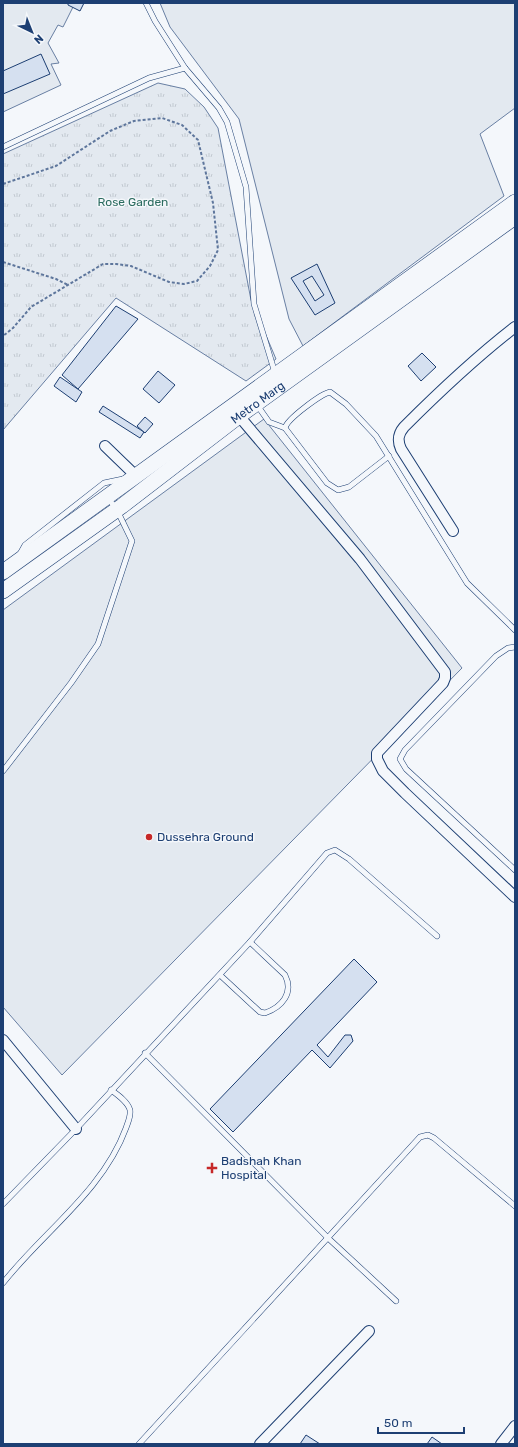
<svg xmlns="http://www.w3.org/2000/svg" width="518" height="1447" viewBox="0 0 518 1447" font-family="Rubik,sans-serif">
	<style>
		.grass { fill: #e3e9f0; stroke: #687fa3 }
		.park { fill: url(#park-tufts); stroke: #687fa3 }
		.building { fill: #d5e0f0; stroke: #1d3f73; fill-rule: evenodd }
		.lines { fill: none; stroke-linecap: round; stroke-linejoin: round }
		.lane-casing { stroke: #1d3f73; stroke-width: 6 }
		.street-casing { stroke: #1d3f73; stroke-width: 12 }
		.secondary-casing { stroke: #1d3f73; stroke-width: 16 }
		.path { stroke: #5e769c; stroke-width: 2; stroke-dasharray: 3 2; stroke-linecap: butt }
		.lane { stroke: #f4f7fb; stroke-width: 5 }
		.street { stroke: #f4f7fb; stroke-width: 10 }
		.secondary { stroke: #f4f7fb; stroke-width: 15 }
		.poi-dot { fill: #c62828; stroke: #f4f7fb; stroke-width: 1.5 }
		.labels { text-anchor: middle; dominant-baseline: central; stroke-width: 3; stroke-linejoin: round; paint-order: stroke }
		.park-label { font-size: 12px; fill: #2c6c60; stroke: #f4f7fb }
		.street-label { font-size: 12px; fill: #1d3f73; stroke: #f4f7fb }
		.poi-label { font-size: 12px; fill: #1d3f73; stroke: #f4f7fb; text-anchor: start }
	</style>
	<defs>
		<pattern id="park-tufts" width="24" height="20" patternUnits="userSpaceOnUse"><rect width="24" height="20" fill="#e3e9f0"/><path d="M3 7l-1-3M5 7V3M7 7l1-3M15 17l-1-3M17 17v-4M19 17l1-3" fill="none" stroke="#c2c9d1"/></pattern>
	</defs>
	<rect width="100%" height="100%" fill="#f4f7fb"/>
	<g class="grass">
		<polygon points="3,3 68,3 73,7 63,27 58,25 48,43 59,63 51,64 61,85 3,112"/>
		<polygon points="160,3 515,3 515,108 480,134 504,196 303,346 289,319 239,119 170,27"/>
		<polygon points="264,419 462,668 62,1075 3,1007 3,610"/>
	</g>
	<polygon class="park" points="158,83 185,89 204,107 218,128 251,300 276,359 246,381 116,298 3,430 3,154"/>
	<g class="building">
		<polygon points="68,3 84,3 80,11 68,5"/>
		<polygon points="41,54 50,74 3,94 3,71"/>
		<path d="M317,264L335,303L315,315L291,278ZM312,276L324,295L315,301L303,281Z"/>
		<polygon points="116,306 138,319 78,389 62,375"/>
		<polygon points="422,353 436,367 421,381 408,366"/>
		<polygon points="158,371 175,385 159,403 143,389"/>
		<polygon points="60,377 82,392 76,402 54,386"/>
		<polygon points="103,406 144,432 140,438 99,412"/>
		<polygon points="145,417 153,424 145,433 137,426"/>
		<polygon points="354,959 377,982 317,1045 328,1057 345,1035 351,1035 353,1041 330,1068 312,1050 233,1132 210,1109"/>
		<polygon points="306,1435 320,1444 300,1444"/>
		<polygon points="432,1437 442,1444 427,1444"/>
	</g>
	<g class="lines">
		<g class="lane-casing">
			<g id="lane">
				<polyline points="146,3 155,21 185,68 219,108 227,122 246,187 254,304 275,373"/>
				<polyline points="3,147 149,78 185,68"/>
				<polyline points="257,405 269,422 285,428 327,483 338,490 349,487 389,456"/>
				<path d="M285,428C287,419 321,394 330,392L346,404L376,436L467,583L515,630"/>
				<polyline points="20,554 25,545 104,483 123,479"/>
				<polyline points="515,647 508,648 496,656 405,750 400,759 406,769 515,870"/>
				<polyline points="3,771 71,683 98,644 132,541 117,510 108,498"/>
				<path d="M220,975L260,1012L265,1013C282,1007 294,993 285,975L250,942"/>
				<polyline points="145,1053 328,1238 396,1301"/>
				<polyline points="3,1204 76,1129 250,942 327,853 335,850 349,859 437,936"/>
				<path d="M3,1283C43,1232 103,1191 126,1128C128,1122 131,1116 130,1110C128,1102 118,1095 111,1090"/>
				<polyline points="139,1444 420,1137 428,1135 434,1138 515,1206"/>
			</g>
		</g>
		<g class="street-casing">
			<g id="street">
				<polyline points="239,416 360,559 445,672 445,678 443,683 377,753 377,759 383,771 405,793 515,897"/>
				<polyline points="105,446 136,476"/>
				<path d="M453,531L401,449C397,440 398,434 404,427C440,391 475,358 515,327"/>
				<polyline points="3,1040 76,1129"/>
				<polyline points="260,1444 369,1331"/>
				<polyline points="501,1444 515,1426"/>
			</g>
		</g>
		<g class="secondary-casing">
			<g id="secondary">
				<polyline points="3,572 515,202"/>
				<path id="s1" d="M3,591L122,506L239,416L515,217"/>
			</g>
		</g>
		<g class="path">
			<polyline points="3,184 56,166 110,131 134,121 162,118 182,125 198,140 213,203 218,250 210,266 197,281 184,284 169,282 131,266 116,264 103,264 31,307 13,328 3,336"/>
			<polyline points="3,262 56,279 68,285"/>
		</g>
		<use href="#lane" class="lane"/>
		<use href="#street" class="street"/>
		<use href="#secondary" class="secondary"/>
	</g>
	<g class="poi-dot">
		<circle cx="149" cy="837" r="4"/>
		<path d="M210 1162h4v4h4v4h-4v4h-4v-4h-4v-4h4z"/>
	</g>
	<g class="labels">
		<g class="park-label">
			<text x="133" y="202">Rose Garden</text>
		</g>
		<g class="street-label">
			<text stroke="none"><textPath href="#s1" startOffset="317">Metro Marg</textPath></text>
		</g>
		<g class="poi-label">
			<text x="157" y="837">Dussehra Ground</text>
			<text x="221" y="1161">Badshah Khan<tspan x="221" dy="14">Hospital</tspan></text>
		</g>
	</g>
	<rect width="518" height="1447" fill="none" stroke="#1d3f73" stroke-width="8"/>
	<g transform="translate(32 32) rotate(137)" stroke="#f4f7fb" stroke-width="3" paint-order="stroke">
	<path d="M0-3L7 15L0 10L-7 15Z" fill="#1d3f73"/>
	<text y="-6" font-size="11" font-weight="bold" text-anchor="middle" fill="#1d3f73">N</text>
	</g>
	<path d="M378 1427v6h86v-6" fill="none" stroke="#1d3f73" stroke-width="2"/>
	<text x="384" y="1427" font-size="12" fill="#1d3f73" stroke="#f4f7fb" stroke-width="3" paint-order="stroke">50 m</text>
</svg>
